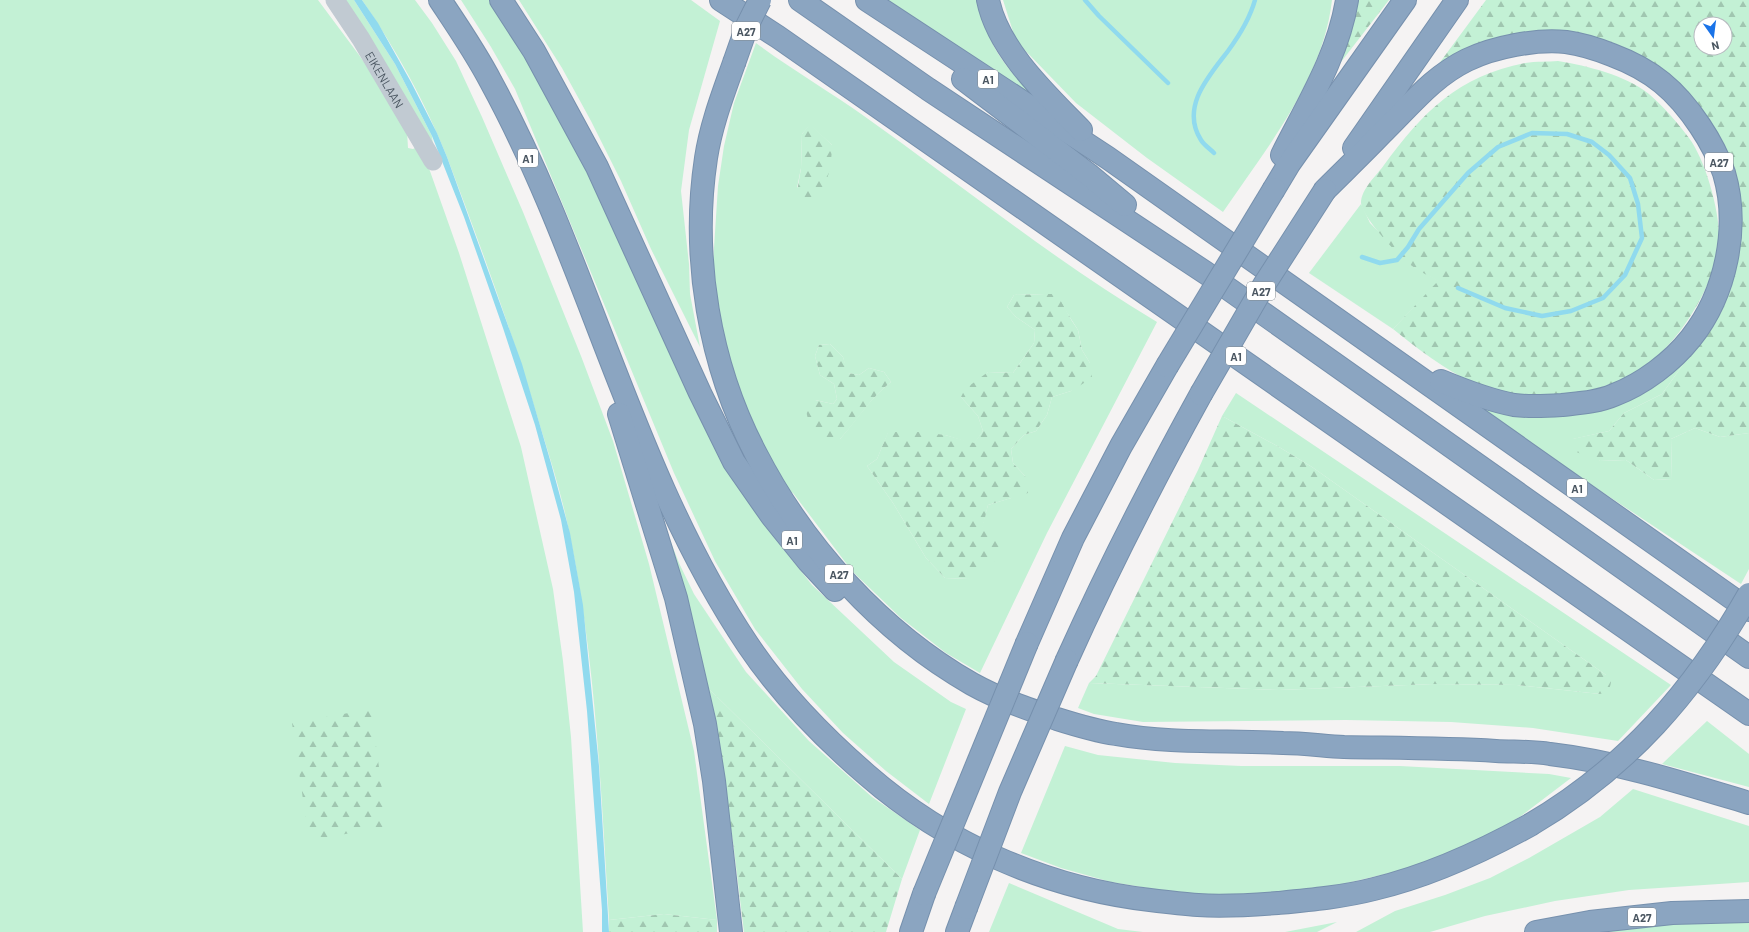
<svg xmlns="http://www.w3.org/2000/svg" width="1749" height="932" viewBox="0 0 1749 932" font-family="Barlow,sans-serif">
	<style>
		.green { fill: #c3f1d5; fill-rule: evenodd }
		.forest { fill: url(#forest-firs); fill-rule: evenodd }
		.water { fill: #90daee }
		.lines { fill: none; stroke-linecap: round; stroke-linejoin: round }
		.stream { stroke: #90daee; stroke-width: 4.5 }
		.highway-casing { stroke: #7690ad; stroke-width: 24 }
		.minor { stroke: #c1cad2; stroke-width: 19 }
		.highway { stroke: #8ba5c1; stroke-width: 22 }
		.highway-bridge-casing { stroke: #7690ad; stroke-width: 24; stroke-linecap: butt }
		.highway-bridge { stroke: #8ba5c1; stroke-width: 22 }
		.labels { text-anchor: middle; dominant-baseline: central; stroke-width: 3; stroke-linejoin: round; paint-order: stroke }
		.shield { fill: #fff; stroke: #808990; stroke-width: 1 }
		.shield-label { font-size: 11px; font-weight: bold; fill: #4a5661 }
		.street-label { font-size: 12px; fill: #4a5661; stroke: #fff }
	</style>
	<defs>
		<pattern id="forest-firs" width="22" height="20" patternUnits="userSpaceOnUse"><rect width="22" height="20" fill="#c3f1d5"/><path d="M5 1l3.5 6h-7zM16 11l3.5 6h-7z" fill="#a0c6b0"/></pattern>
	</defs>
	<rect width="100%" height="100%" fill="#f5f3f3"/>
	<g class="green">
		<polygon points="0,0 318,0 359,55 395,107 407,131 408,148 413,149 417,147 425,157 459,253 521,447 553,589 563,661 571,737 583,932 0,932"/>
		<polygon points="343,0 354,0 395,64 432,136 434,156"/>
		<path d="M362,0H415L432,23L456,61L482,117L523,212L581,356L613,441L649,564L694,751L717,920L664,914L609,920C601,792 596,662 570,536C563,500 552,464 541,429C514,337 481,247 447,157C425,102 396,49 362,0Z"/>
		<polygon points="461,0 493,0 543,82 585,165 731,471 781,546 812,585 894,662 951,702 966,709 929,804 886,771 843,733 802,689 755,629 715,561 674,473 515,89 491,47"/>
		<polygon points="519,0 691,0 720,21 689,130 681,191 689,264 690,294 700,347 651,249 621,181 591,121 562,68"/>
		<path d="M887,0H978C989,49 1004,65 1037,100L984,68Z"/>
		<path d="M1003,0H1332C1323,80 1267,147 1223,212L1147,158L1076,103L1016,41Z"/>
		<path d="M756,43C791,69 829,91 864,116C961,185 1055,261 1157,322L1047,533L980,673L946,653L901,618L852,571L793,493L787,490L772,470L730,375L712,279L718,186L724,146L734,103ZM810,125L832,145L797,188L801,168L802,134ZM1045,294L1064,308L1078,330L1082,350L1090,363L1071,391L1052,397L1047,415L1036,431L1024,435L1011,449L1013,463L1025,476L1011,498L988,505L968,579L945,578L926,558L893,503L867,466L877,459L888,433L945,435L974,444L983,431L978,416L961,397L988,372L1013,373L1034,343L1035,330L1016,317L1007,307L1014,295ZM830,344L843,357L847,373L859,375L869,368L884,372L891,382C870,398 857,420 840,439L815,400L833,404L837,399L834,384L820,375L815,356L819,345Z"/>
		<polygon points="1361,204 1370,223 1412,266 1439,281 1393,329 1309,273"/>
		<polygon points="1715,320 1662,394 1624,413 1609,431 1573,439 1600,461 1626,460 1654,480 1672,479 1671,439 1695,428 1720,437 1749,433 1749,569 1741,584 1587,482 1477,404 1593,410"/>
		<polygon points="1236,393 1671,685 1618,741 1533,728 1451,722 1346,720 1143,722 1094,714 1078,708 1089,683 1279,690 1434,684 1517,685 1600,694 1606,675 1312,467 1279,447 1222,416"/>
		<polygon points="663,522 679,563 694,594 746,672 809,741 872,797 920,830 902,879 702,682"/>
		<polygon points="1707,721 1749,754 1749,787 1662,764"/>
		<polygon points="1065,746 1098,755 1175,763 1241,766 1400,766 1549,774 1571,778 1521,816 1480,841 1463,848 1407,869 1334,886 1234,896 1191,895 1111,882 1061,868 1021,853"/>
		<polygon points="1633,789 1749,826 1749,882 1629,890 1555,901 1485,916 1430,932 1356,932 1395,911 1445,895 1490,878 1529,858 1600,817"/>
		<polygon points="1009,883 1118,929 1143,932 989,932"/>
		<polygon points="1749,910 1749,932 1555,932"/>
		<polygon points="1337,922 1317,932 1285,932"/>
	</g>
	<g class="forest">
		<polygon points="1352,0 1389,0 1334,71"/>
		<path d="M1486,0H1749V433L1720,437L1695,428L1671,439L1672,479L1654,480L1626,460L1600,461L1571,450L1572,439L1609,431L1624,413L1662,394L1715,320L1732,280L1739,251L1742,221L1738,183L1725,149L1705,114L1680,87L1560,34L1421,88ZM1701,24H1725V48H1701Z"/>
		<path d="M1558,61C1588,66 1625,75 1649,94C1663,106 1677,122 1689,138C1706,161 1721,215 1719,243C1715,289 1672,354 1632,375C1609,388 1580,393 1555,395C1531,396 1495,394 1473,383C1444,369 1418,349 1393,329L1438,281C1430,276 1420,272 1412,266C1400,258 1362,217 1361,203C1361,189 1377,175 1384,165C1423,112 1458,76 1525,63C1536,61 1548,62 1558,61Z"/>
		<path d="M810,124L832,145C831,171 829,178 816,201L808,202L796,198L801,168L802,134Z"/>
		<polygon points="1045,294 1057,294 1072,321 1078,330 1082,350 1090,363 1092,378 1071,391 1052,397 1047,415 1036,431 1024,435 1011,449 1013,463 1025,476 1028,493 988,505 982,530 997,536 1001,552 990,567 968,579 945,578 926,558 893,503 867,466 877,459 888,432 921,432 945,435 974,443 983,431 978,416 961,397 965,389 988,372 1013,373 1034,343 1035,330 1016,317 1007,307 1014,295"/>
		<path d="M830,344L843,357L848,373L859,375L869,368L884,372L891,382C870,398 858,420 840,439C814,438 811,436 806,410L815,400L833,404L837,399L834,384L820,375L815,356L819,345Z"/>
		<path d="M1222,416L1279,447L1312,467L1606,675L1611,682C1610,689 1608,692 1600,694L1517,685L1434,684L1279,690L1089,683L1096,676L1198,470Z"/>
		<polygon points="702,682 902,879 886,932 744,932 733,842 713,725"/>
		<polygon points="371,709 387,826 309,841 292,723"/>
		<polygon points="664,914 717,920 717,932 609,932 609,920"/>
	</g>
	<polygon class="water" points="354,0 362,0 378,23 411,82 437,133 447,157 522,364 551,463 570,533 583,605 599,766 609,932 602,932 602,910 587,711 574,592 561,520 535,425 503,328 464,217 432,136 395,64"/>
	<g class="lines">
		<g class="stream">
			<polyline points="1085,0 1099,16 1168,83"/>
			<path d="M1214,153C1210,149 1204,145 1201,140C1180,107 1209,76 1228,51C1239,36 1250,18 1255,0"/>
			<polyline points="1362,257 1380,263 1397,260 1408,247 1419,229 1468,173 1498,147 1532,133 1567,134 1592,142 1609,155 1630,178 1638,204 1642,238 1625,275 1603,298 1571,311 1542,316 1505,308 1458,288"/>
		</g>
		<g class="highway-casing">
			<g id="highway">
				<path d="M440,0C458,27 476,53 491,82C590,263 632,472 748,645C781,694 823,737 867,775C946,844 1046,888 1150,900C1166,902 1182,904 1198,905C1225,907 1252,905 1278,903C1310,900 1343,897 1374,889C1429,876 1481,852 1530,825"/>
				<polyline points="501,0 534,51 597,167 700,393 734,462 771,515 808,561 835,590"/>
				<polyline points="721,0 778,37 1749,714"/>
				<polyline points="800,0 928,89 1206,273 1749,657"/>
				<polyline points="867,0 1108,158 1749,610"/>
				<path d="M988,0C998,50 1047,95 1081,130"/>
				<path d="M734,63C723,94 711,125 706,158C691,257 709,365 756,454C804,547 881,632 972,684C999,699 1028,709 1057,719C1076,725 1096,731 1116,734C1171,744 1227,740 1283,743C1303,743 1324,746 1344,747C1395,748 1445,748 1496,751C1514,752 1532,751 1550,754C1618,762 1683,783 1749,803"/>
				<polyline points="963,79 1088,174 1125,205"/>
				<polyline points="1354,148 1457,0"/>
				<path d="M1282,155C1307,105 1338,56 1347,0"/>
				<polyline points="1274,189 1289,164 1405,0"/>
				<path d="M1325,190C1344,171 1364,152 1383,132C1410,106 1432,77 1467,60C1494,47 1535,39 1566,42C1581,44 1597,49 1612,55C1652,70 1676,90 1700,126C1710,141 1718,156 1724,173C1740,227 1726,294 1691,338C1672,362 1643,384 1614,395C1598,402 1580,403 1562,405C1547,406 1530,407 1514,405C1488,400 1465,391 1441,381"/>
				<polyline points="619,414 676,598 705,724 714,781 731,932"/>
				<polyline points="1027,643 1073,538 1121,446 1167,366"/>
				<path d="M1067,660C1108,569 1153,481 1201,394"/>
				<polyline points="911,932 924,894"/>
				<polyline points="957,932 966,908"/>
				<polyline points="1536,932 1590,922 1672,913 1749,911"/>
			</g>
		</g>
		<path class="minor" id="s1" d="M335,0L361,39L433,161"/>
		<use href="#highway" class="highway"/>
		<g class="highway-bridge-casing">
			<g id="highway-bridge">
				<polyline points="734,63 747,26 760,0"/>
				<polyline points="1167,366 1274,189"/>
				<polyline points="1201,394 1264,285 1325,190"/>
				<path d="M1530,825C1627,768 1694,691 1749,594"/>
				<polyline points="924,894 1027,643"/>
				<polyline points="966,908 1010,792 1067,660"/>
			</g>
		</g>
		<use href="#highway-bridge" class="highway-bridge"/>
	</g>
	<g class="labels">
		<g class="shield">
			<rect x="732" y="22" width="28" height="18" rx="3"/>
			<rect x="978" y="70" width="20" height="18" rx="3"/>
			<rect x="518" y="149" width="20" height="18" rx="3"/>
			<rect x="1705" y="153" width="28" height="18" rx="3"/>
			<rect x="1247" y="282" width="28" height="18" rx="3"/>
			<rect x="1226" y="347" width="20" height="18" rx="3"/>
			<rect x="1567" y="479" width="20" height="18" rx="3"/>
			<rect x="782" y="531" width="20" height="18" rx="3"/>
			<rect x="825" y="565" width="28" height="18" rx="3"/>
			<rect x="1628" y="908" width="28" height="18" rx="3"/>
		</g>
		<g class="shield-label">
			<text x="746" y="31">A27</text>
			<text x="988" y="79">A1</text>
			<text x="528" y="158">A1</text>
			<text x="1719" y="162">A27</text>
			<text x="1261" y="291">A27</text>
			<text x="1236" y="356">A1</text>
			<text x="1577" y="488">A1</text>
			<text x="792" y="540">A1</text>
			<text x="839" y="574">A27</text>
			<text x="1642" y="917">A27</text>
		</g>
		<g class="street-label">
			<text stroke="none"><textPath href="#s1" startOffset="94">EIKENLAAN</textPath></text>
		</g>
	</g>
	<g transform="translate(1713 36) rotate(166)"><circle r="19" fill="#ffffff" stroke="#b7bbc0"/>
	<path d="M0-3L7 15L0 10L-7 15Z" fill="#1a73e8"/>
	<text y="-6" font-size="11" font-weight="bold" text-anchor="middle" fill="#4a5661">N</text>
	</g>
</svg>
